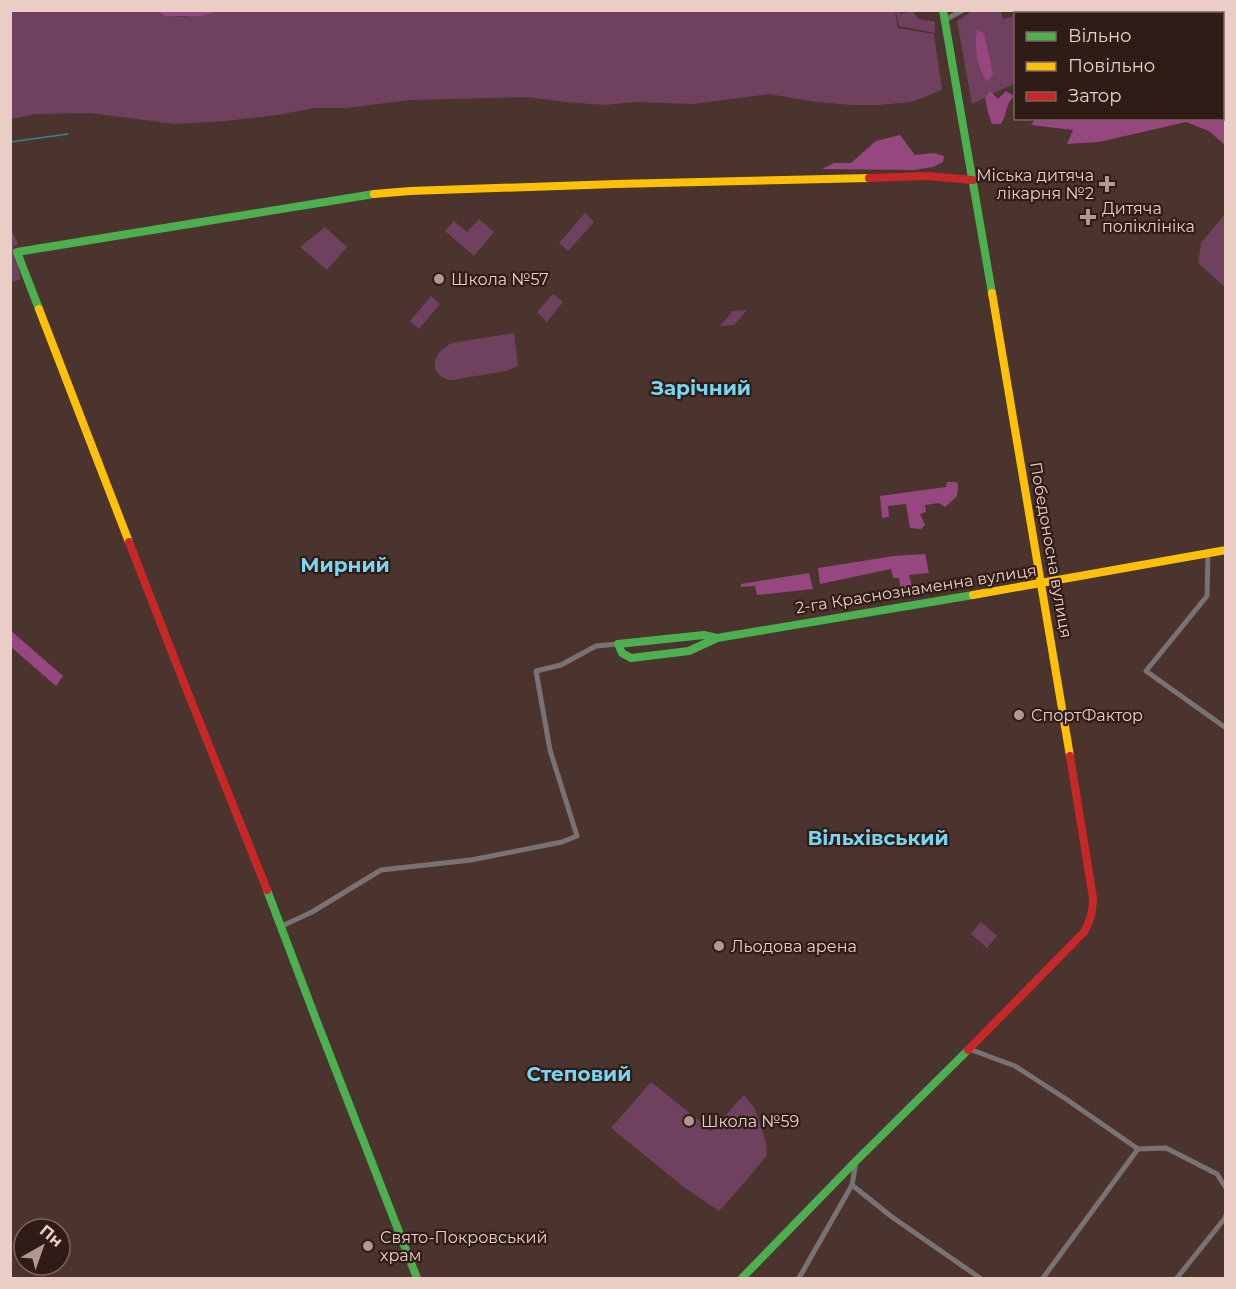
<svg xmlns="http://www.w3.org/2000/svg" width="1236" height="1289" viewBox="0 0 1236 1289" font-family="Montserrat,sans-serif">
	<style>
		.green { fill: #6f415f }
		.forest { fill: #974780 }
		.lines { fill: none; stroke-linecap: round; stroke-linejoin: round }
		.stream { stroke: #388195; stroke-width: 1.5 }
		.street { stroke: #787275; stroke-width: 5 }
		.fast { stroke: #4caf50; stroke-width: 8 }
		.slow { stroke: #ffc107; stroke-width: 8 }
		.jam { stroke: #c62828; stroke-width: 8 }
		.poi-dot { fill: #b29891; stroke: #301c16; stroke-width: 2 }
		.labels { text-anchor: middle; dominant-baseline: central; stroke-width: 4.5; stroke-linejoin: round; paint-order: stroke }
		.poi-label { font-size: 16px; fill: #eacec6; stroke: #301c16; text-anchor: start }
		.street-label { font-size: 16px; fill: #eacec6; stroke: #301c16 }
		.quarter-label { font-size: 20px; font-weight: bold; fill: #75d7f3; stroke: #301c16 }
	</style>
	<rect width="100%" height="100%" fill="#4b342e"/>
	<g class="green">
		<path d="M11,10H158C174,22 198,15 215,10L895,11L898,28L934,34L942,90L912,102L878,105H852L816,102L769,94L693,104L635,102L604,105L566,102L527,97L410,100L346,108H315L277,115L226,121L175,124L90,113L35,114L11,119Z"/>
		<path d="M896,11H899L900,14L913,11C920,24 922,18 935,22V33L899,26Z"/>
		<polygon points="972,11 1001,11 1003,19 1015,16 1015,84 1000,90 972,104 957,21"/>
		<polygon points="1044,11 1225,11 1225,46 1223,46 1222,14 1030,13"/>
		<polygon points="585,213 594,222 568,251 559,243"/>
		<polygon points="1225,214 1225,287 1198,263 1201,243"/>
		<polygon points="479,219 494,232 474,256 445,231 454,221 467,232"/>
		<polygon points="10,227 18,244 13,247 21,279 11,282"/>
		<polygon points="325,227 347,247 327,270 300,247"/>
		<polygon points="553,294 563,302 547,322 537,312"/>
		<polygon points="431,296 440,304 419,329 410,321"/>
		<polygon points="747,310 734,325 720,326 733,311"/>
		<path d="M514,333L518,366L506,371L452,380C441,380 431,370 436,358C439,351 445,348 451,343Z"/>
		<polygon points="981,922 997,936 987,948 971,934"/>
		<polygon points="651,1082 696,1118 711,1131 744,1095 755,1109 766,1142 767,1155 744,1183 719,1211 685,1188 611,1128"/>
	</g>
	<g class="forest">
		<polygon points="158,11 219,11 200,16 165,16"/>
		<path d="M977,30L984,33L993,74L987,82C977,67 974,47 977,30Z"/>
		<polygon points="1223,52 1226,52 1225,145 1209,131 1186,122 1099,142 1067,144 1073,130 1031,125 1036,118 1222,118"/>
		<path d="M990,91L998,99L1006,91L1014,96C1004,107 1008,113 1001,124H992L988,112L985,98Z"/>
		<polygon points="900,135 915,155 934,153 944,156 943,162 933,167 914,170 822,169 834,163 851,163 876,141"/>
		<polygon points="947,482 957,482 958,487 957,496 945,507 939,503 925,505 926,512 920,514 925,525 921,529 910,528 906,504 888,506 889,517 882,518 880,496 946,487"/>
		<polygon points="925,554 929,573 909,575 912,587 907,591 901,590 899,578 893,578 891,569 820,584 818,568 894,556"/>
		<polygon points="809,573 813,589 757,595 755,586 741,587 741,584"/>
		<polygon points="10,630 63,676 56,686 11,647"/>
	</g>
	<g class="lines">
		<polyline class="stream" points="10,142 68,134"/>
		<g class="street">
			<polyline points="945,20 963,10"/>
			<polyline points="1208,554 1207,596 1146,671 1226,728"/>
			<polyline points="282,926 312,912 381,870 471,860 562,842 577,836 550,750 536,671 561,665 596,646 618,644"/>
			<polyline points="969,1049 1015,1066 1066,1099 1138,1149 1166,1148 1217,1174 1226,1188"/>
			<polyline points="852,1185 892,1217 980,1278"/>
			<polyline points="799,1278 852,1185 856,1162"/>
			<polyline points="1043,1278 1138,1149"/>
			<polyline points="1177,1278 1225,1218 1226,1215"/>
		</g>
		<g class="fast">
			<polyline points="943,10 992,293"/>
			<polyline points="39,309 17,252 374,194"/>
			<polyline points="717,638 704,635 618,644 622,653 631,658 689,651 717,638 973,595"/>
			<polyline points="267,890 317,1022 417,1278"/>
			<polyline points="742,1278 856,1161 968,1050"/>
		</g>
		<g class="slow">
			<polyline points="374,194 410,191 616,184 869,178"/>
			<polyline points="992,293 1070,756"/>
			<polyline points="39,309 129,542"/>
			<polyline points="973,595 1226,550"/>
		</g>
		<g class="jam">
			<polyline points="869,178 927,176 973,180"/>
			<polyline points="129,542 182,678 267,890"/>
			<path d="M968,1050L1084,932C1091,921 1093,911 1093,898L1070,756"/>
		</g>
	</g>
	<g class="poi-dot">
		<path d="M1104 175h6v6h6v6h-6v6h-6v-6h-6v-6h6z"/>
		<path d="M1085 208h6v6h6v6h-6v6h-6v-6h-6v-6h6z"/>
		<circle cx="439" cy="279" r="6"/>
		<circle cx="1019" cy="715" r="6"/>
		<circle cx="719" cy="946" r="6"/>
		<circle cx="689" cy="1121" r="6"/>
		<circle cx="368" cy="1246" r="6"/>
	</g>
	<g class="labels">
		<g class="poi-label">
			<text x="1094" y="175" text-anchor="end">Міська дитяча<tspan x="1094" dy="18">лікарня №2</tspan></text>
			<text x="1102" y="208">Дитяча<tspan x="1102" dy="18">поліклініка</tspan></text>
			<text x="451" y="279">Школа №57</text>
			<text x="1031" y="715">СпортФактор</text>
			<text x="731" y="946">Льодова арена</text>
			<text x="701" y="1121">Школа №59</text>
			<text x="380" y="1237">Свято-Покровський<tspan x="380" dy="18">храм</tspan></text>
		</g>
		<g class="street-label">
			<text transform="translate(1051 550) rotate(80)">Победоносна вулиця</text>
			<text transform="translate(916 589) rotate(-9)">2-га Краснознаменна вулиця</text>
		</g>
		<g class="quarter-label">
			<text x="701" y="388">Зарічний</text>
			<text x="345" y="565">Мирний</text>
			<text x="878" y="838">Вільхівський</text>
			<text x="579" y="1074">Степовий</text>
		</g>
	</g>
	<rect width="1236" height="1289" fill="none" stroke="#eacec6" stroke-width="24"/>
	<rect x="1014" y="12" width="210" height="108" fill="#301c16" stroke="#7a635c" stroke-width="1.5"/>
	<rect x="1026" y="32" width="30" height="9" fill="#4caf50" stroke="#7a635c" stroke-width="1.5"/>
	<text x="1068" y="42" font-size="18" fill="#eacec6">Вільно</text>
	<rect x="1026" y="62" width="30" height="9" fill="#ffc107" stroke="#7a635c" stroke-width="1.5"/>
	<text x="1068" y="72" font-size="18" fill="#eacec6">Повільно</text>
	<rect x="1026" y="92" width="30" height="9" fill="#c62828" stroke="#7a635c" stroke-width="1.5"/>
	<text x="1068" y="102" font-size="18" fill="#eacec6">Затор</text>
	<g transform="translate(42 1247) rotate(40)"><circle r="28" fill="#301c16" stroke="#7a635c" stroke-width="1.5"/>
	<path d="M0-4.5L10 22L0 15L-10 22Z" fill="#b29891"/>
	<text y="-9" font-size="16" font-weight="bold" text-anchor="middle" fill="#eacec6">Пн</text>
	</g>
</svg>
